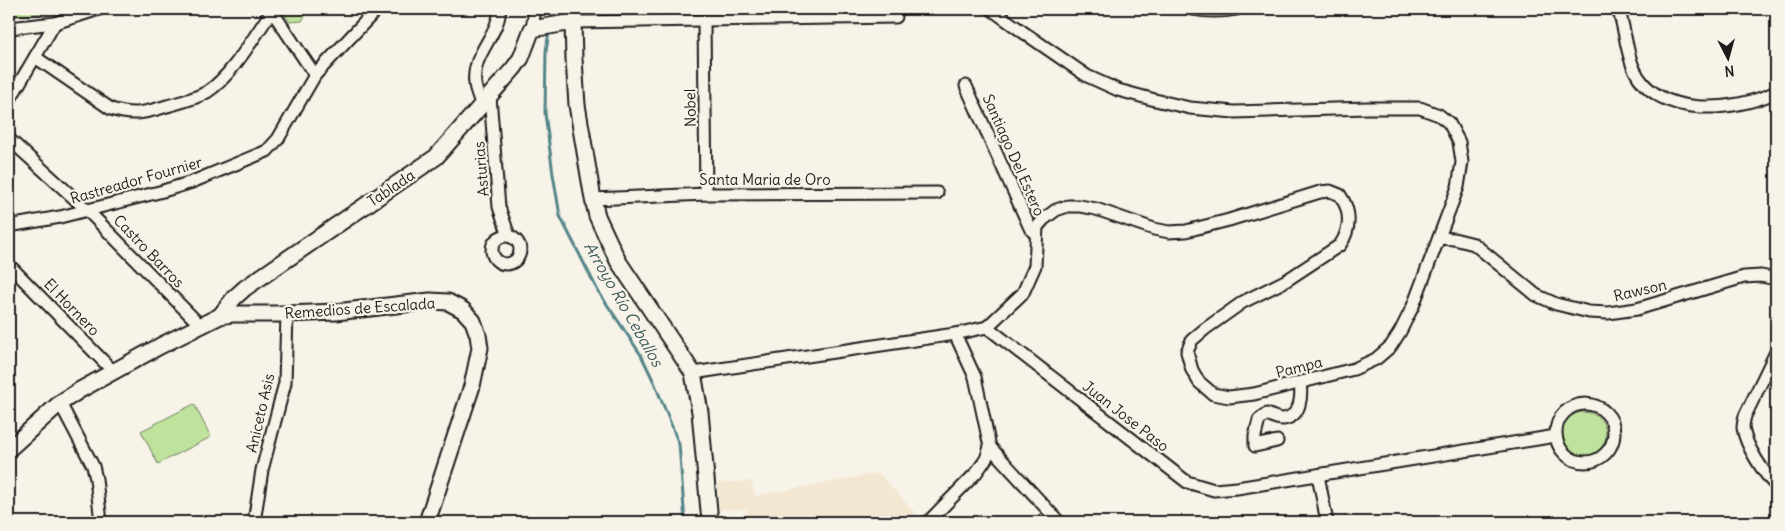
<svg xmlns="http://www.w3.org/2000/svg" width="1785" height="531" viewBox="0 0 1785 531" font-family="Delius,sans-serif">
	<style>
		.built { fill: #f3e7d2 }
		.green { fill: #bfe29c; stroke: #6e7f5c }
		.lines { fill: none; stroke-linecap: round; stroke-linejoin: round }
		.stream { stroke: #538488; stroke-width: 3 }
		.street-casing { stroke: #1c1c1c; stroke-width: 15 }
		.secondary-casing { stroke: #1c1c1c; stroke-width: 19 }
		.street { stroke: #f7f3e8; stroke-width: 11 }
		.secondary { stroke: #f7f3e8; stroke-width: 15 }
		.labels { text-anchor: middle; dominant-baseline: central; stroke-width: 4.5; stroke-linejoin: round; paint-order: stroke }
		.street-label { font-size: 15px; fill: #1c1c1c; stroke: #f7f3e8 }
		.water-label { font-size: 16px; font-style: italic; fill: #3c595b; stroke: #f7f3e8 }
	</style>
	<rect width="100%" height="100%" fill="#f7f3e8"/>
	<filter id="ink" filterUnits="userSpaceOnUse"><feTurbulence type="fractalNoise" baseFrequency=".02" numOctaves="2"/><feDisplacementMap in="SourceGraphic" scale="10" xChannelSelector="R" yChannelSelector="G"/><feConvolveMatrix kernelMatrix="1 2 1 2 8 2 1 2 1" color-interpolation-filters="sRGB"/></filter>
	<g filter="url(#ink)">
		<polygon class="built" points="878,473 920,518 917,522 747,522 746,509 719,510 718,483 751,481 755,496"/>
		<g class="green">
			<polygon points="9,9 64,9 37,14 9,17"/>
			<polygon points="280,9 309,9 302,21 290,22"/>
			<polygon points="194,404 211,437 158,464 141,431"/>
			<circle cx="1584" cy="434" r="22"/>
		</g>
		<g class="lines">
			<g class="stream">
				<polyline points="551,21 553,9"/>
				<polyline points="549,32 546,51 545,113 553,174 560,216 598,291 641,355 654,382 679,444 685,522"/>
			</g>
			<g class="street-casing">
				<g id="street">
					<polyline points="273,9 272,11 315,75"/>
					<path d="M1192,9C1208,12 1221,12 1237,9"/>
					<path d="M1618,9C1625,27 1626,52 1634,69C1657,119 1734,112 1776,92"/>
					<polyline points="704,21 706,194"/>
					<polyline points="573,22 896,17"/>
					<polyline points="9,28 55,23 99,9"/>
					<polyline points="532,29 535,9"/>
					<path d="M35,57L111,109C133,116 145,113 167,106C181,102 195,99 207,92C232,76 255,35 272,11"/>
					<polyline points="966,86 1030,228 1036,235"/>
					<polyline points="490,97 499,207 509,236"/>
					<polyline points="9,101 55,23"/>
					<path d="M482,107C480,99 476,92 475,84C471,54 498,37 500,9"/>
					<polyline points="9,139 87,210 200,325"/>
					<polyline points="593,199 706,194 937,193"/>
					<polyline points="9,226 60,217 163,191 192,182 267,151 278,139 315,75 377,9"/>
					<circle cx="506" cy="250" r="14"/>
					<polyline points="1439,238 1454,239 1474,244 1536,295 1556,304 1589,312 1608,313 1637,309 1744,277 1761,276 1776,279"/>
					<polyline points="9,265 113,371"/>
					<path d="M987,327L1023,293L1035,266L1037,227L1044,219L1056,210L1068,206H1080L1096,209L1154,229L1169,232L1186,231L1229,220L1320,192L1330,191L1340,195C1351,211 1351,229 1340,245L1287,280L1243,302L1205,329L1192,340L1187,352L1192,370L1199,382L1213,394L1229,397L1254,394L1354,369L1376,359L1391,346L1400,332L1413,306L1458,187L1462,162L1459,142L1449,123L1439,115L1420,108H1368L1234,112L1190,108L1155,100L1118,90L1087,76L1023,32L991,9"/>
					<path d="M1776,352L1745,416C1744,420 1743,425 1743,428C1746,447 1764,473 1776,486"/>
					<polyline points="693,373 955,334 987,327 1187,482 1214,490 1237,488 1556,436"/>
					<polyline points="60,403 93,466 96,479 101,522"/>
					<circle cx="1585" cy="433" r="29"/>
					<path d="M1277,441L1255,446V436L1259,420L1267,414C1271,416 1278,419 1283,419C1301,417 1302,396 1300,382"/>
					<polyline points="990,447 1059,522"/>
					<polyline points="1318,475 1327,522"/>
					<polyline points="255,516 262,470 285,383 287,314"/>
					<polyline points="928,522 976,473 986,459 990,447 975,377 955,334"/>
				</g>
			</g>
			<g class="secondary-casing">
				<g id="secondary">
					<polyline points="575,9 573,22 574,59 577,105 593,199 597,216 618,261 693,373 700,412 710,522"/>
					<polyline points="220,316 234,298 245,288 436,157 514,68 521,58 532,29 573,22"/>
					<polyline points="9,449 60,403 80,390 160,346 220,316 232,314 287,314 336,312 430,301 448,302 463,310 473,321 478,335 480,348 472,386 427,522"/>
				</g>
			</g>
			<use href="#street" class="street"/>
			<use href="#secondary" class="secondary"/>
		</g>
	</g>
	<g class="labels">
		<g class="street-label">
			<text transform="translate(690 108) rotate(-91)">Nobel</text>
			<text transform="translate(1014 155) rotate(66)">Santiago Del Estero</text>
			<text transform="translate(481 169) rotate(-95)">Asturias</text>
			<text x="765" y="179">Santa Maria de Oro</text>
			<text transform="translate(136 180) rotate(-16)">Rastreador Fournier</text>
			<text transform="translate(391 188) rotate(-34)">Tablada</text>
			<text transform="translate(149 251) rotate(46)">Castro Barros</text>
			<text transform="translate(1640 290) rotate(-13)">Rawson</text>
			<text transform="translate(72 307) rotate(46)">El Hornero</text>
			<text transform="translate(360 308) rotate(-4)">Remedios de Escalada</text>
			<text transform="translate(1299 367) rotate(-14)">Pampa</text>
			<text transform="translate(260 413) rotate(-77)">Aniceto Asis</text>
			<text transform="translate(1126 416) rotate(38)">Juan Jose Paso</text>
		</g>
		<g class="water-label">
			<text transform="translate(624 304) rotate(60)">Arroyo Río Ceballos</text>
		</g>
	</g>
	<rect width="1785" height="531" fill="none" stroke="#f7f3e8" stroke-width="30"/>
	<rect x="15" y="15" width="1755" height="501" fill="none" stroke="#1c1c1c" stroke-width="2" filter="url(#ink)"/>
	<g transform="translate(1728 58) rotate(174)" stroke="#f7f3e8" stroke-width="4" paint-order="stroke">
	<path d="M0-4L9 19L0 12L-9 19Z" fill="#1c1c1c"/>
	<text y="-8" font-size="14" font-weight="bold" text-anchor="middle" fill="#1c1c1c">N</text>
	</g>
</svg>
